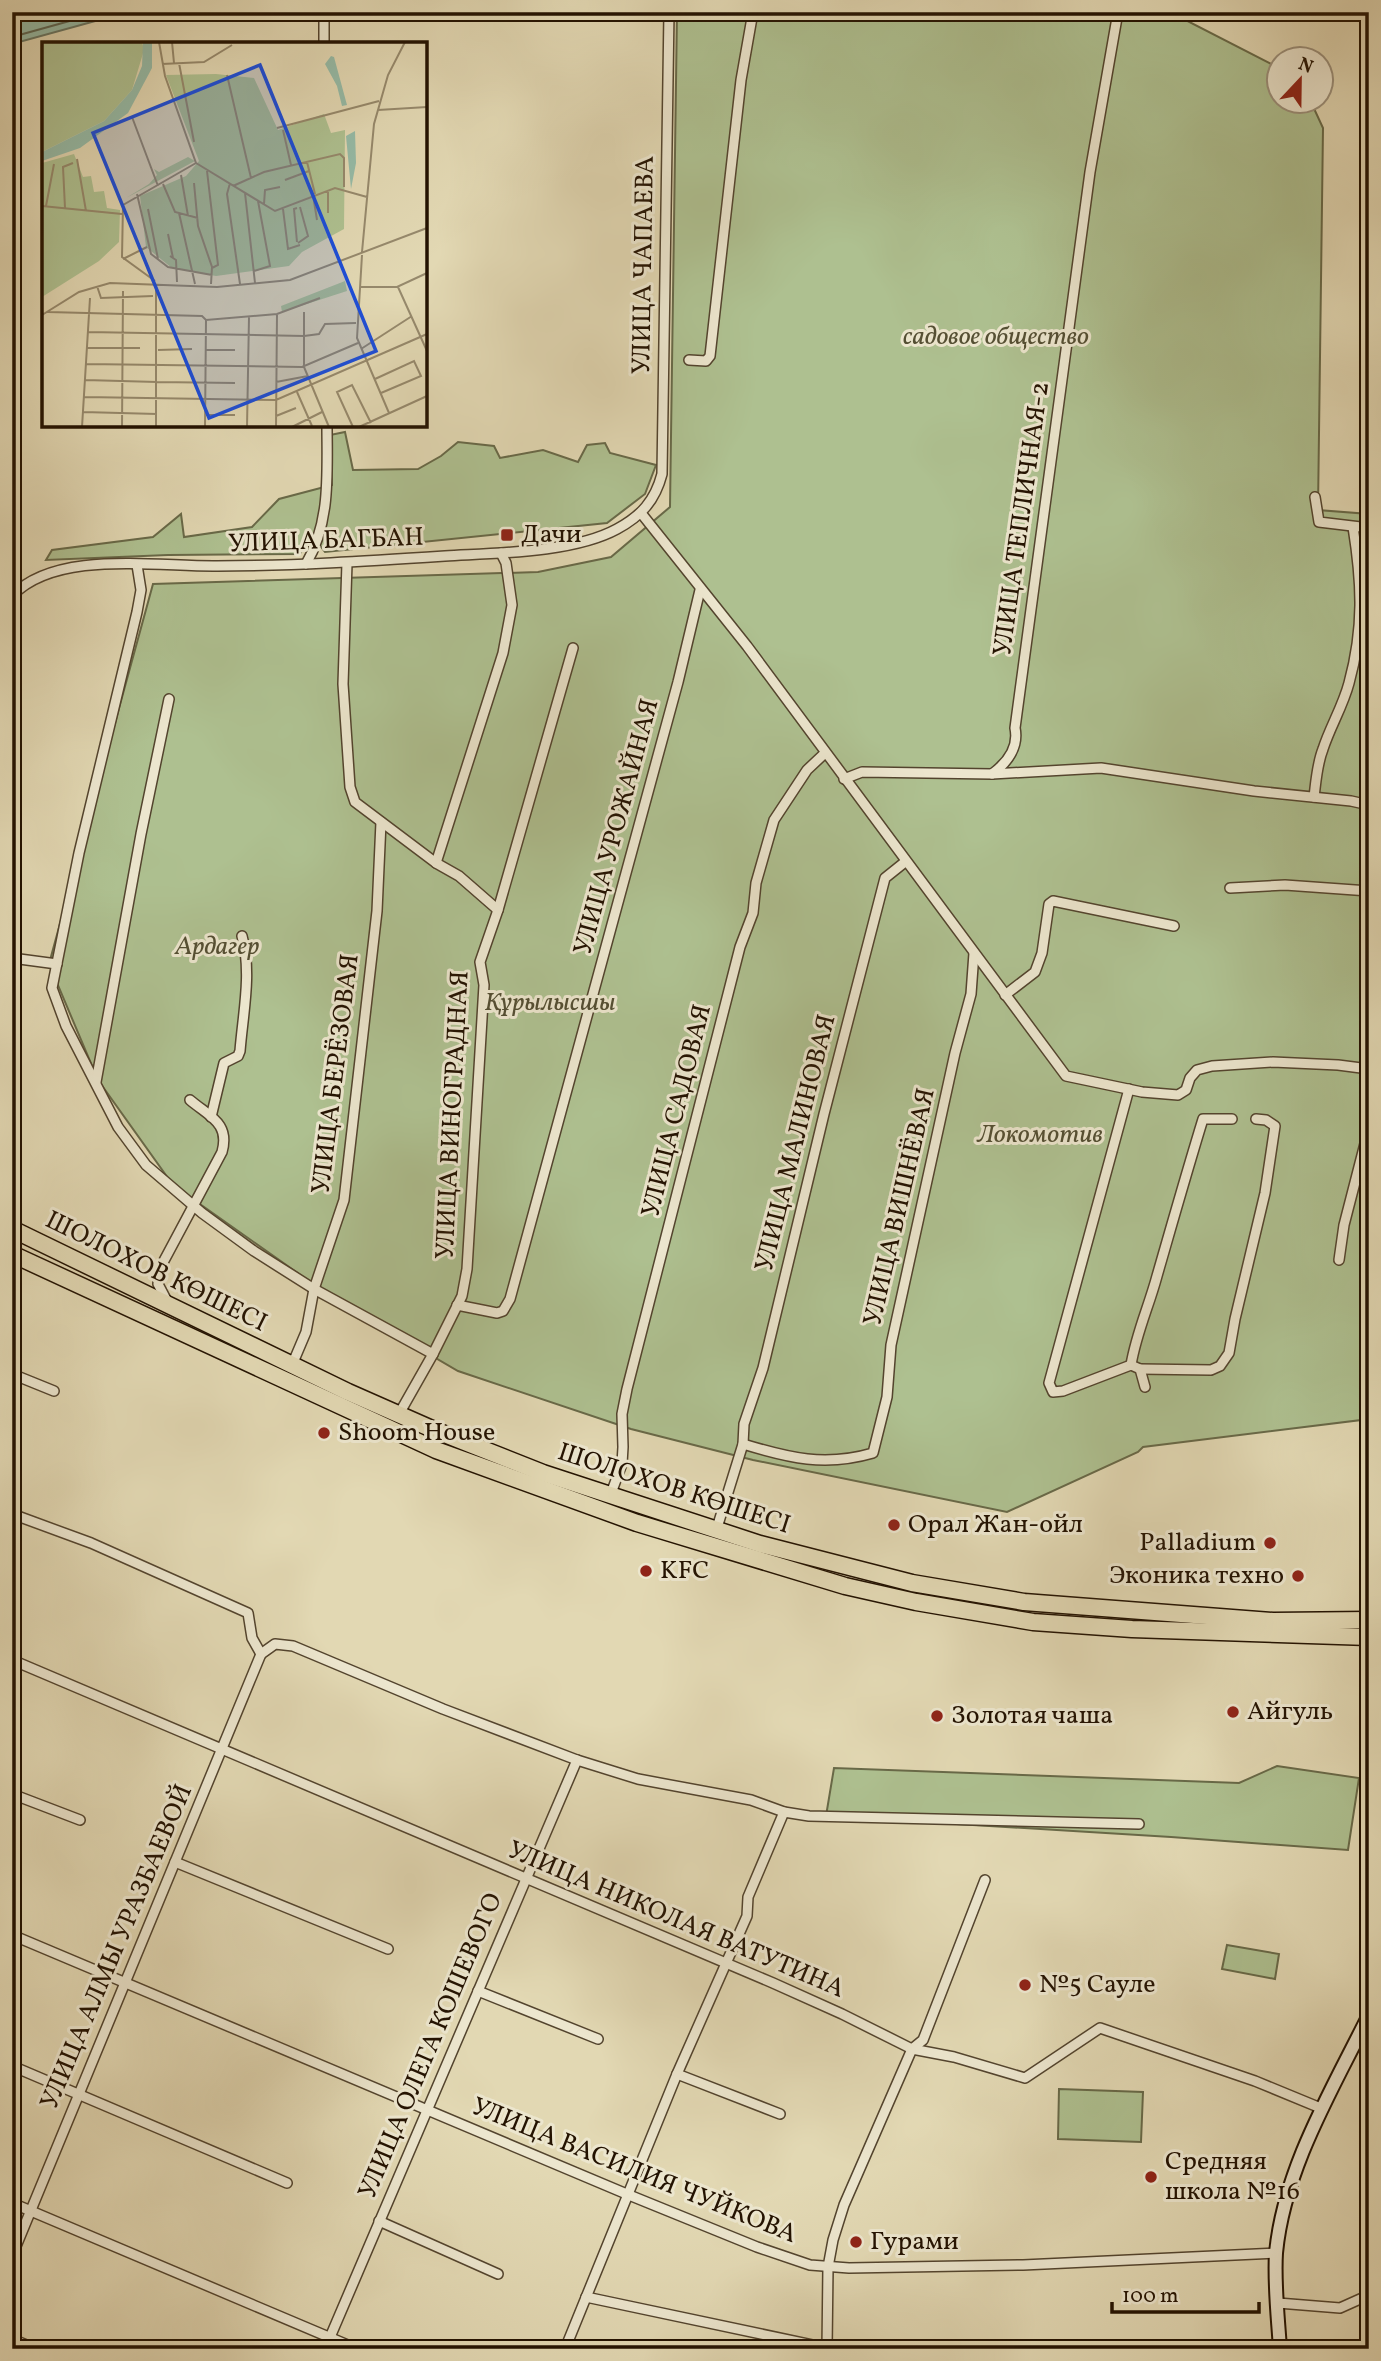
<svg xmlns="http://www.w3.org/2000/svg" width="1381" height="2361" viewBox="0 0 1381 2361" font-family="Vollkorn,serif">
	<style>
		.green { fill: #aec090; stroke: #686948; stroke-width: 2 }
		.water { fill: #96bba7; stroke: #687765; stroke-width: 2 }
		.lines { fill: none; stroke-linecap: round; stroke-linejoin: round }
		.shore { stroke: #5c6654; stroke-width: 2 }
		.minor-casing { stroke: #53442e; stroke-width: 12 }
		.secondary-casing { stroke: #231201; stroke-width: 16 }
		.trunk-casing { stroke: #231201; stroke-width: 19 }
		.minor { stroke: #ece6ce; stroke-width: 9 }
		.secondary { stroke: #ece6ce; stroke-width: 12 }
		.trunk { stroke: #e2d8b3; stroke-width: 16 }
		.poi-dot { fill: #8f2418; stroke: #ece6ce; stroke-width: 2.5 }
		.labels { text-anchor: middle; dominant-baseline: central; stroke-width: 6; stroke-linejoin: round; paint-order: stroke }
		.street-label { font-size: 26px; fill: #231201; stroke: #ece6ce }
		.park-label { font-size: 26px; font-style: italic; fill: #544f33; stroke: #ece6ce }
		.poi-label { font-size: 26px; fill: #231201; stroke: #ece6ce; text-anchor: start }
		.inset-road { fill: none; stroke: #96896c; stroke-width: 2 }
		.view { fill: #1d4ed8; fill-opacity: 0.15; stroke: #1d4ed8; stroke-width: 3.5 }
		.inset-edge { fill: none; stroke: #231201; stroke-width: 3.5 }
	</style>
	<rect width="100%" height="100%" fill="#e2d8b3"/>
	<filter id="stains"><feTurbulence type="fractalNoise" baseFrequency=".00286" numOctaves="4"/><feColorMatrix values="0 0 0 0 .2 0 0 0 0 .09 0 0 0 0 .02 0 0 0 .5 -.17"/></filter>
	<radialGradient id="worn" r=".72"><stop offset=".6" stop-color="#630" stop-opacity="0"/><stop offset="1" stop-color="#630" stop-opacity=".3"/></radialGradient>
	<g class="green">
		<polygon points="677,12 1170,12 1279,68 1280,102 1311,102 1323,128 1318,510 1369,514 1369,1419 1143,1447 1138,1452 1007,1512 753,1460 631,1429 458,1371 333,1298 173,1185 98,1080 49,964 153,584 538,572 611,557 670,507"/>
		<polygon points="345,432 353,470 418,469 441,456 458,442 494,446 500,458 543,450 578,462 587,445 605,443 610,453 656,465 645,494 607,523 325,552 311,534 300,554 168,555 46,560 52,550 153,537 181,514 184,537 252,527 279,499 332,485 330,435"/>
		<polygon points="1277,1766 1359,1778 1348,1850 1171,1837 826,1816 834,1768 1239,1783"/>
		<polygon points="1227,1945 1279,1954 1275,1979 1222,1969"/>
		<polygon points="1059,2089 1143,2092 1141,2142 1058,2139"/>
	</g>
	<polygon class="water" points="12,12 128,12 12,44"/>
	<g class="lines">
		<polyline class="shore" points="12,37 102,12"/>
		<g class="minor-casing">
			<g id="minor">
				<polyline points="324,12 324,44"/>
				<polyline points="689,360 706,361 710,356 741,80 753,12"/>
				<polyline points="1315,497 1319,522 1369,528"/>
				<polyline points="641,513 747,646 1066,1076 1142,1092 1178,1095 1186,1090 1190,1078 1197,1070 1212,1066 1273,1062 1338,1065 1369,1069"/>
				<polyline points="347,563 343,684 350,787 355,802 436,863 459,876 498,910"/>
				<path d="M306,564C331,522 327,472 327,425"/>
				<polyline points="137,565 141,590 137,612 79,853 52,988 66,1026 118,1127 146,1165 202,1213 254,1251 314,1289 433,1354"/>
				<path d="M12,596C56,549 158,567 217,566C293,566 369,561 445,556C495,553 573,553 617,529C641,516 655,501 662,474L669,12"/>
				<path d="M992,774C1007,763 1019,747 1015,728L1090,172L1118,12"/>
				<polyline points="844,779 862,772 992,774 1101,768 1254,791 1351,801 1369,805"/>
				<path d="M1314,797C1316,781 1317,764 1323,749C1330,727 1343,706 1349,683C1364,628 1362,583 1353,527"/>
				<polyline points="436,863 503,653 512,605 506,563 501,553"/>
				<polyline points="1230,888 1285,885 1369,891"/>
				<polyline points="12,958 57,964"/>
				<polyline points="1005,995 1035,972 1042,953 1049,904 1053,901 1174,926"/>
				<polyline points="96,1082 141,834 169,699"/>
				<polyline points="1129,1089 1049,1383 1053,1392 1063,1391 1131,1365 1140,1369 1145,1387"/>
				<path d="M211,1117L224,1063L238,1056L240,1051C243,1013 252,973 242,936"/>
				<polyline points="1339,1260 1344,1225 1369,1128"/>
				<path d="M168,1303L158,1284L159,1270L222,1152C230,1123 210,1117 190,1100"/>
				<polyline points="457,1305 497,1313 503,1311 510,1299 678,682 700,590"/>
				<polyline points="292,1365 306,1332 314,1289 344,1200 377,911 381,822"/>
				<path d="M1131,1365C1136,1334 1149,1306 1157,1276C1172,1224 1187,1171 1203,1119H1232"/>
				<polyline points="1140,1369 1211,1370 1220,1366 1229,1353 1235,1319 1265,1193 1275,1126 1266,1120 1256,1119"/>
				<polyline points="12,1374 54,1391"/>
				<polyline points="399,1414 433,1354 462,1296 467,1269 484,985 480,962 498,910 573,648"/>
				<path d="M743,1444C789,1458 825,1467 873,1453L887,1397L891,1345L955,1053L971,994L974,953"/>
				<polyline points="610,1496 622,1464 623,1447 622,1414 627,1389 740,947 753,913 756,883 774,820 807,770 825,753"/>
				<polyline points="12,1514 91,1543 248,1613 252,1638 261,1654"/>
				<polyline points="716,1531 743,1444 744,1424 763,1368 824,1114 885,878 905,862"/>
				<polyline points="261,1654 275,1644 293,1646 443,1709 577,1760 638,1779 751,1800 784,1812 809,1816 1139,1824"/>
				<polyline points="12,1660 773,1983 842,2014 912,2049 954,2057 1025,2078 1100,2028 1255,2081 1323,2109"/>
				<polyline points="12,1794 80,1820"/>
				<polyline points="175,1862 388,1949"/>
				<polyline points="12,1935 629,2195 757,2247 810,2265 849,2268 1023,2265 1276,2253"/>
				<polyline points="478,1991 598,2039"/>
				<polyline points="12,2066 287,2183"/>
				<polyline points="677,2074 780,2114"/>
				<polyline points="12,2203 357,2349"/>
				<polyline points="379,2221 498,2274"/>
				<polyline points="12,2256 261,1654"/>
				<polyline points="586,2297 827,2348"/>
				<polyline points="1278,2303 1340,2308 1369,2295"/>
				<polyline points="12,2339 36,2349"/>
				<polyline points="325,2349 577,1760"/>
				<polyline points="565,2349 677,2074 747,1916 748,1897 784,1812"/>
				<polyline points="827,2349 828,2267 833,2240 844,2205 912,2049 923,2040 985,1880"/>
			</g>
		</g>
		<g class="secondary-casing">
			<path id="secondary" d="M1280,2349C1278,2317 1274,2284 1276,2253C1284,2169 1332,2090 1369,2015"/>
		</g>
		<g class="trunk-casing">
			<g id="trunk">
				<polyline points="12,1229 348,1392 432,1429 543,1473 760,1544 912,1583 1024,1602 1273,1621 1369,1620"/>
				<polyline points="12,1254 436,1450 637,1523 845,1586 916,1602 1033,1622 1132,1629 1369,1637"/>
			</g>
		</g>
		<use href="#minor" class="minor"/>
		<use href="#secondary" class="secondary"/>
		<use href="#trunk" class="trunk"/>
	</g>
	<g class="poi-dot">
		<rect x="500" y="528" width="14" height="14" rx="3.5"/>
		<circle cx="324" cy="1433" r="7"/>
		<circle cx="894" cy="1525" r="7"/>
		<circle cx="1270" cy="1543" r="7"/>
		<circle cx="646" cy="1571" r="7"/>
		<circle cx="1298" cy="1576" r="7"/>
		<circle cx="1233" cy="1712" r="7"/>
		<circle cx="937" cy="1716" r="7"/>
		<circle cx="1025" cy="1985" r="7"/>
		<circle cx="1151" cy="2177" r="7"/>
		<circle cx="856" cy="2242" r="7"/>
	</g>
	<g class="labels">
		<g class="street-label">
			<text transform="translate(644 265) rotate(-89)">УЛИЦА ЧАПАЕВА</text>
			<text transform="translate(1022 519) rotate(-82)">УЛИЦА ТЕПЛИЧНАЯ-2</text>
			<text transform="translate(326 541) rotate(-2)">УЛИЦА БАГБАН</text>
			<text transform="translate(617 827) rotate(-75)">УЛИЦА УРОЖАЙНАЯ</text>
			<text transform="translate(336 1074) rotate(-83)">УЛИЦА БЕРЁЗОВАЯ</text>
			<text transform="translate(677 1111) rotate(-76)">УЛИЦА САДОВАЯ</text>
			<text transform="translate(453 1115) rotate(-87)">УЛИЦА ВИНОГРАДНАЯ</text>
			<text transform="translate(796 1143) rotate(-76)">УЛИЦА МАЛИНОВАЯ</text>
			<text transform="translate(900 1207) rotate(-77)">УЛИЦА ВИШНЁВАЯ</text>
			<text transform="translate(156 1272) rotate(26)">ШОЛОХОВ КӨШЕСІ</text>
			<text transform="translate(674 1489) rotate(18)">ШОЛОХОВ КӨШЕСІ</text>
			<text transform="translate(676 1920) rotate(23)">УЛИЦА НИКОЛАЯ ВАТУТИНА</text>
			<text transform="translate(117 1947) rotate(-67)">УЛИЦА АЛМЫ УРАЗБАЕВОЙ</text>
			<text transform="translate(431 2046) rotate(-67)">УЛИЦА ОЛЕГА КОШЕВОГО</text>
			<text transform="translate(634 2171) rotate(22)">УЛИЦА ВАСИЛИЯ ЧУЙКОВА</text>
		</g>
		<g class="park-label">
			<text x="996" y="337">садовое общество</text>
			<text x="217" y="947">Ардагер</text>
			<text x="550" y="1003">Құрылысшы</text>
			<text x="1040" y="1135">Локомотив</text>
		</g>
		<g class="poi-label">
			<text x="521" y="535">Дачи</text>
			<text x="338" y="1433">Shoom House</text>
			<text x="908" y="1525">Орал Жан-ойл</text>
			<text x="1256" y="1543" text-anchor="end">Palladium</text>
			<text x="660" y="1571">KFC</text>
			<text x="1284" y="1576" text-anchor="end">Эконика техно</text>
			<text x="1247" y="1712">Айгуль</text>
			<text x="951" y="1716">Золотая чаша</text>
			<text x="1039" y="1985">№5 Сауле</text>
			<text x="1165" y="2162">Средняя<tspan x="1165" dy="30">школа №16</tspan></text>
			<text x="870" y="2242">Гурами</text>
		</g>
	</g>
	<g transform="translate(42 42)">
		<rect width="385" height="385" fill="#e2d8b3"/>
		<path d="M0,0H100L102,8L90,48L62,79L0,110ZM174,32L212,36L236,88L282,72L289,91L303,88L302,187L260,210L247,224L174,234L130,226L104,205L98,154L144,134L157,119L124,33ZM32,112L41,135L49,134L52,150L62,149L65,166L78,168L77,200L57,219L0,255V121ZM146,115L153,119L84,156L107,142L115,133L112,127L117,130ZM303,239L305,249L240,270L239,264Z" fill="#aec090"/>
		<path d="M101,0H110V26L86,71L38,106L0,119V110L62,79L90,48L100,24ZM289,14L292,15L305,63L300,64L295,44L283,22ZM313,89L314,121L309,147L304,94Z" fill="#96bba7"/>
		<path class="inset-road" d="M117,0L123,34L154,121M130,0L132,21M137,21L152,100M120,22L162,20L190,3M185,33L209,136M336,68L385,65M90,75L116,144M235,86L337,59M241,88L249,123M35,117L44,169M265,120L273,152M154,121L233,169L293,146L325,155M165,129L176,223L170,226M139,133L146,174M243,138L267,129M152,141L156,184L170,225L169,242M188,141L185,152L198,242M121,142L133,170L156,176M191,144L222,130L298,112L302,116V145M286,148V171M203,151L213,241M95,152L109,212L126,225L170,233M271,153L275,178M222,162L223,148L238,145M0,164L80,172M4,164L12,122M23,166L21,125L31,121M106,167L116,217M241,167L246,207L258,203M137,171L153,242M126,192L131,216M255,200L252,167L255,166M256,201L266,194L258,165M320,210L332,82L346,33L363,0M320,213L315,296L347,371M128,214L134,218L135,240M81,217L105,205M212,229L228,224L216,159M113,239L80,215L81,163L154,121M114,243V385M55,244L59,256L111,254M318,245H355L385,231M356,245L385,309M6,270L160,274L164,278L235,272L278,256M262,270V325L287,385M0,273L37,250L68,241L175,245L248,238L385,186M46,290L262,294L277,292L283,282L314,281M45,306H98M319,307L370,274M116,308L150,307M163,308H193M44,322L260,325L316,301M333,337L372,319L379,334L339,351M43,338L115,340M115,340L193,341M234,340L266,334M255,350L270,384M42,355L234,358L385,292M41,370L115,372M163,373H193M234,374L254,366M40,385L48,256M80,385L81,249M163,385L164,278M205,385L207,275M234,385L235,272M250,385L280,370M311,385L295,350L310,343L329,381M317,385L385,354"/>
		<path class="view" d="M218,23L334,309L167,376L51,91Z"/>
		<rect width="385" height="385" class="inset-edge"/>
	</g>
	<rect width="1381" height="2361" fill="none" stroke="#e2d8b3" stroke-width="42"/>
	<rect x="14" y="14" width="1353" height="2333" fill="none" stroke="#231201" stroke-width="3.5"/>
	<rect x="21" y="21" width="1339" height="2319" fill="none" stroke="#231201" stroke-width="2"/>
	<g transform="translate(1300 80) rotate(22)"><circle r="33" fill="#ece6ce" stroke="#9c917c" stroke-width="2"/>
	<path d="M0-5L12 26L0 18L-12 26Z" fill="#8f2418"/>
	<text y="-10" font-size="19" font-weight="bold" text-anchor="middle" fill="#231201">N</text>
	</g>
	<path d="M1112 2302v10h147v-10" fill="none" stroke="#231201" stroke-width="3.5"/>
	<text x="1122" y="2302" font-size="21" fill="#231201" stroke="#ece6ce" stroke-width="5" paint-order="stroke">100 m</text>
	<rect width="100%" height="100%" filter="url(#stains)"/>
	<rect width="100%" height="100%" fill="url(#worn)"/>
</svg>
